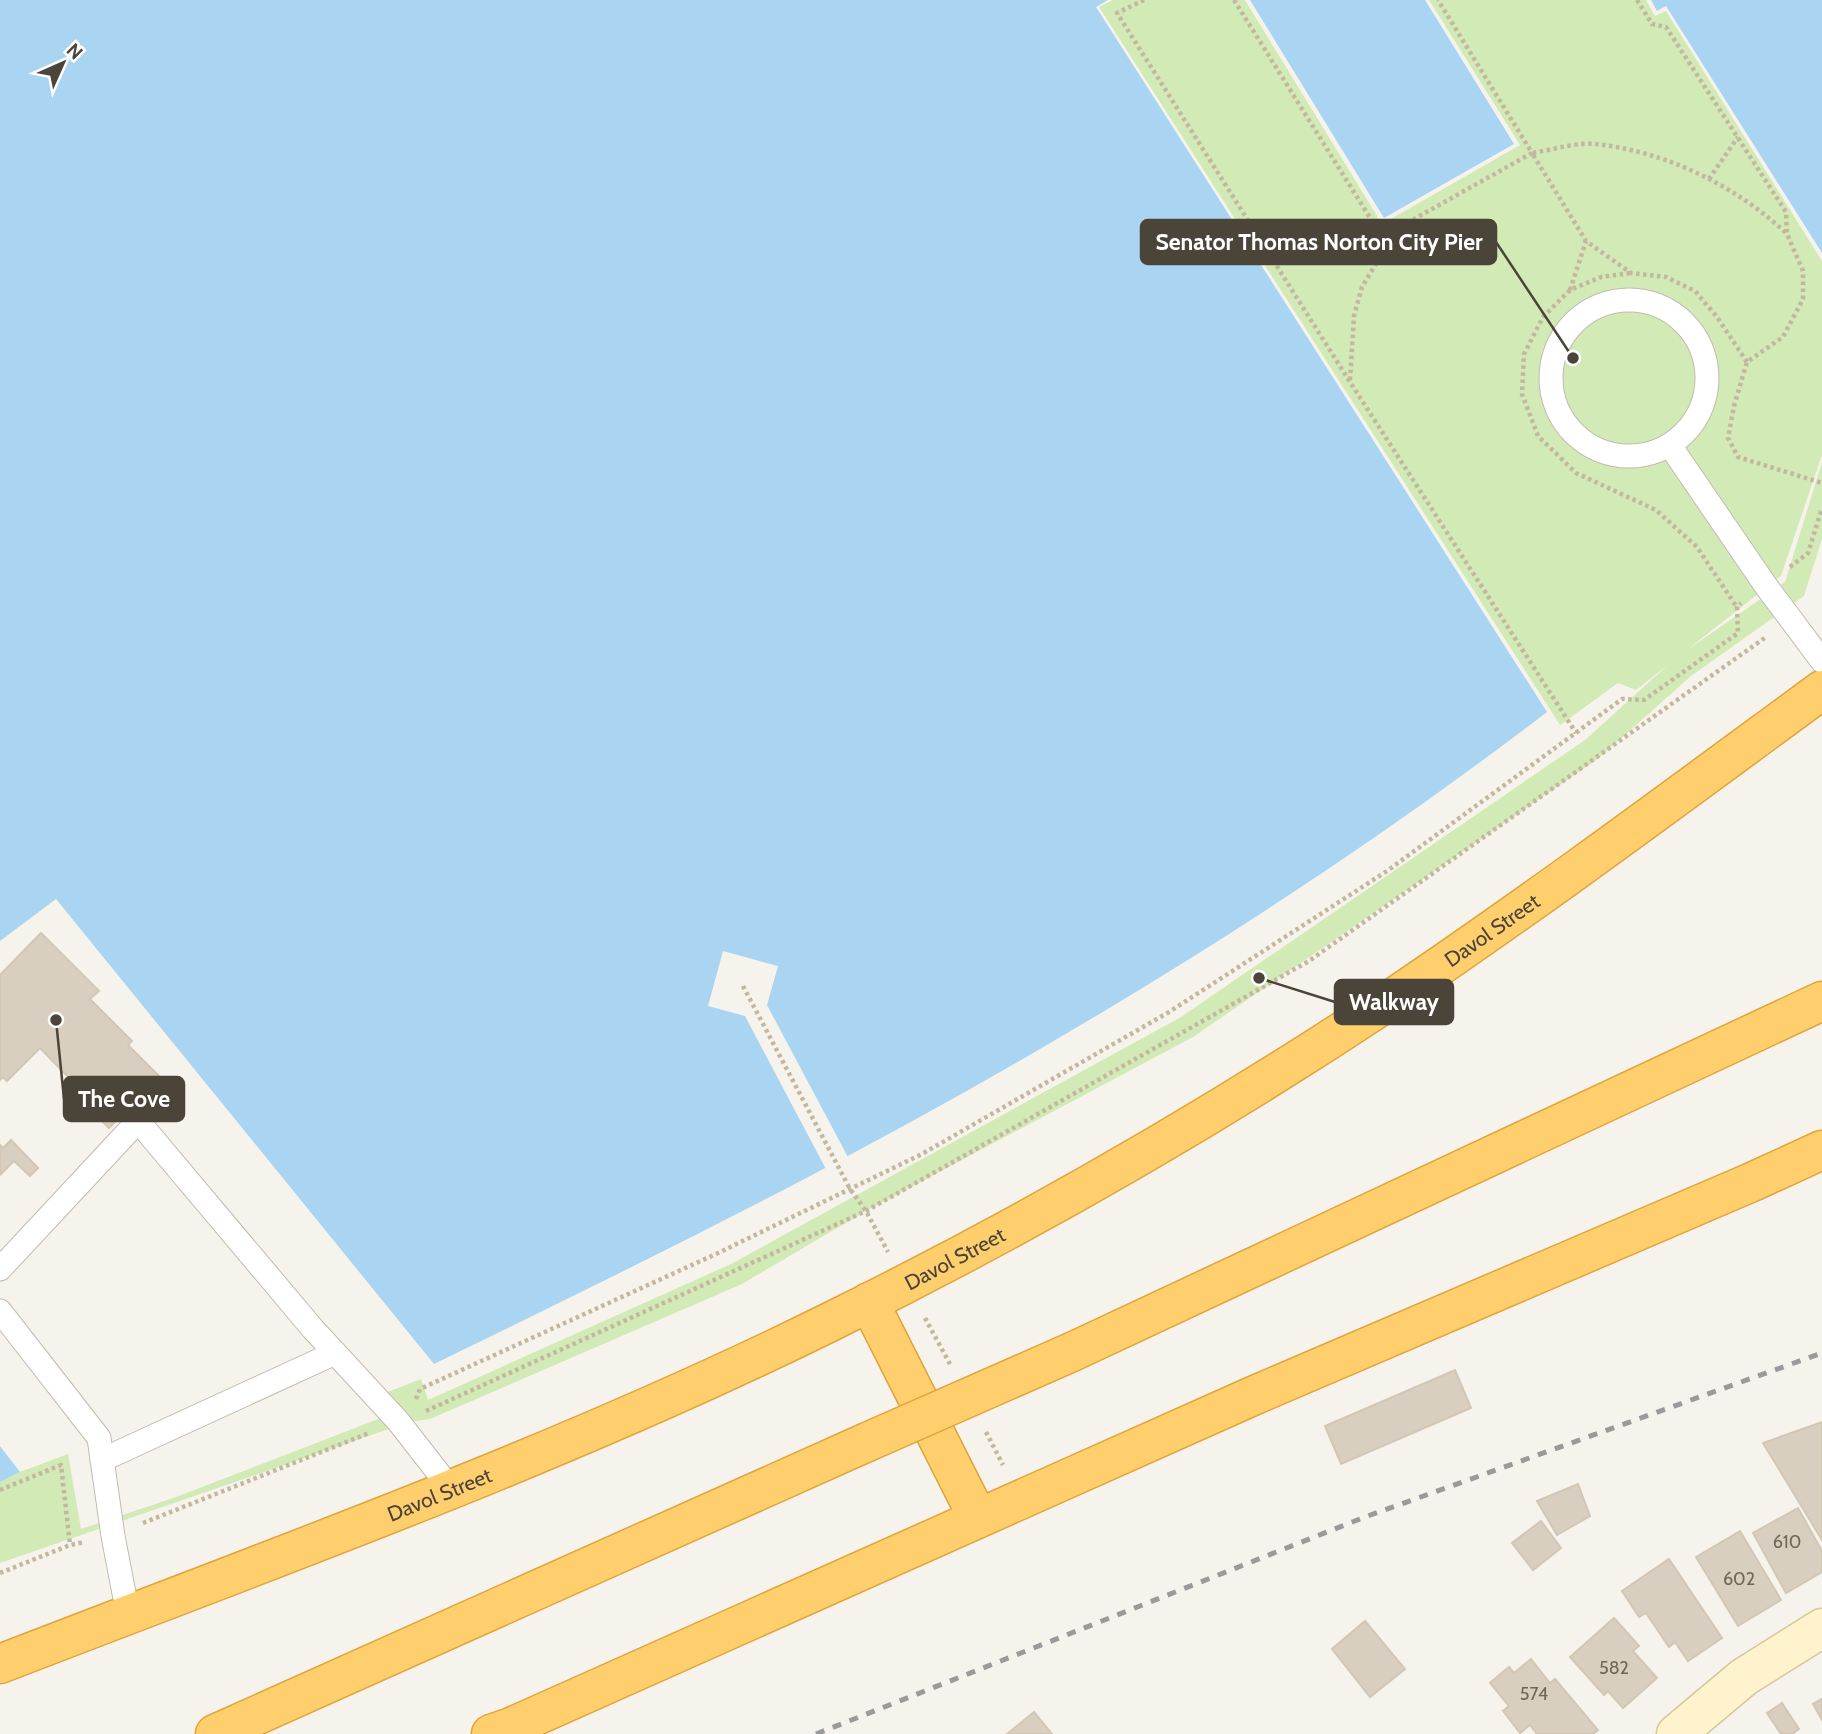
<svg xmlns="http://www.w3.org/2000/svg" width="1822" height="1734" viewBox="0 0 1822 1734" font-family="Cabin,sans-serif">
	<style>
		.green { fill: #d2eab5 }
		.water { fill: #a9d4f2 }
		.pier { fill: #f6f3ec }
		.building { fill: #d8cfc1; stroke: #d3c7b4; stroke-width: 2 }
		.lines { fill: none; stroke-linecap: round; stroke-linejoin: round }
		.lane-casing { stroke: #c2bbae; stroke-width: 25 }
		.secondary-casing { stroke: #d6c79b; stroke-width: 41 }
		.highway-casing { stroke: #e0a43c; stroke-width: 41 }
		.path { stroke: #c4b79f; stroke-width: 4.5; stroke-dasharray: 3.5 3.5; stroke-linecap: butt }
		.lane { stroke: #fff; stroke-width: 23 }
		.secondary { stroke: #fff3cd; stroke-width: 38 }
		.highway { stroke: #ffcf6e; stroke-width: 38 }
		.rail { stroke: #9a9a9a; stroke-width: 5; stroke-dasharray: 9 9; stroke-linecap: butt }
		.highway-bridge-casing { stroke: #e0a43c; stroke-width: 41; stroke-linecap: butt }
		.highway-bridge { stroke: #ffcf6e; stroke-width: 38 }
		.labels { text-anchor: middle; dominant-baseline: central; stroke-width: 7; stroke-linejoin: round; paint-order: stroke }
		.number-label { font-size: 18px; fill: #6e675b }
		.street-label { font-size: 21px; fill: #4b4439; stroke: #fff }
		.leader { fill: none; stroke: #4b4439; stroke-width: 2.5 }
		.callout-dot { fill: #4b4439; stroke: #fff; stroke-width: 2.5 }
		.callout { fill: #4b4439; stroke: #4b4439; stroke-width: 2.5 }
		.callout-label { font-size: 23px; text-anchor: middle; font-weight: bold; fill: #fff }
	</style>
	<rect width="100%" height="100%" fill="#f6f3ec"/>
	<polygon class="green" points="1113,0 1245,0 1382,224 1520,145 1429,0 1646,0 1655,16 1666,11 1822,261 1822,455 1781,576 1687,650 1785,582 1822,462 1822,539 1804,596 1691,676 1599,758 1193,1037 866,1211 742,1284 430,1419 409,1422 0,1563 0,1482 20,1472 68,1454 81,1529 176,1497 399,1411 385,1393 421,1379 428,1400 731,1264 1181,1017 1585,740 1668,665 1636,690 1618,683 1560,725 1099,7"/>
	<g class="water">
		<path d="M0,0H1108L1096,7L1547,712C1312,892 1057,1047 795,1184C676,1246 555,1305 434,1364L56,899L0,941Z"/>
		<polygon points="1250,0 1425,0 1514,144 1384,218"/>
		<polygon points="1651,0 1822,0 1822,253 1666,6 1657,11"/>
		<polygon points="0,1446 20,1472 0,1482"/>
	</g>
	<polygon class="pier" points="723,951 778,966 767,1005 849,1159 827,1171 745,1016 708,1006"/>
	<g class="building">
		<polygon points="41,933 99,991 90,999 132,1041 128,1045 160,1077 109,1128 69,1088 74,1083 40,1048 7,1081 3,1077 0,1080 0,975"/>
		<polygon points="11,1140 38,1168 30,1176 14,1161 0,1175 0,1145 3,1148"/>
		<polygon points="1455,1370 1471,1408 1341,1464 1325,1426"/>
		<polygon points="1822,1422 1822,1540 1763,1443"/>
		<polygon points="1578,1484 1590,1516 1557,1535 1537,1501"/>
		<polygon points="1798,1508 1822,1551 1822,1572 1786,1593 1753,1533"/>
		<polygon points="1541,1521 1561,1548 1533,1570 1512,1543"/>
		<polygon points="1740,1531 1781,1600 1738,1626 1696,1557"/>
		<polygon points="1669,1559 1722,1638 1688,1661 1675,1642 1669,1647 1646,1613 1639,1617 1622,1591"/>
		<polygon points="1614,1618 1639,1646 1633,1651 1657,1678 1623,1708 1608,1691 1604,1695 1570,1657"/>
		<polygon points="1365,1621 1405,1669 1370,1697 1332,1649"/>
		<polygon points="1531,1659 1550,1683 1555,1679 1598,1730 1593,1734 1537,1734 1530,1725 1520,1733 1503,1711 1509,1706 1490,1683 1509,1667 1514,1673"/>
		<polygon points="1822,1699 1822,1720 1813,1704"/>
		<polygon points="1782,1703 1799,1729 1792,1734 1781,1734 1767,1713"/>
		<polygon points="1034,1712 1052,1734 1007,1734"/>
	</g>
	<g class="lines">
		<g class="lane-casing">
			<g id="lane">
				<circle cx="1629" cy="378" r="78"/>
				<polyline points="1671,447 1766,586 1822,661"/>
				<polyline points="0,1269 138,1121 313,1329 398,1421 451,1489"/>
				<polyline points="0,1311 99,1438 113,1536 128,1614"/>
				<polyline points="102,1460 335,1353"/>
			</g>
		</g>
		<g class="secondary-casing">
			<polyline id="secondary" points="1676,1734 1744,1677 1822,1628"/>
		</g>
		<g class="highway-casing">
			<g id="highway">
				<polyline points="869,1302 978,1518"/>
				<polyline points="1074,1351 1822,1001"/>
				<path id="s1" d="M0,1664C279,1556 561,1455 830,1322C1022,1227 1211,1119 1390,1000C1537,901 1679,795 1822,690"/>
				<polyline points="215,1734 865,1443"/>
				<polyline points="491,1734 511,1727 1255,1395 1752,1182 1822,1150"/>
			</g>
		</g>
		<g class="path">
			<polyline points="1144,0 1117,13 1350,382 1576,733"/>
			<polyline points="1234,0 1382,237 1532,153 1438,0"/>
			<polyline points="1637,0 1652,24 1666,27 1786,212 1787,234 1803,271 1803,299 1783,337 1747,362 1734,406 1728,438 1738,457 1822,483"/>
			<polyline points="1709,179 1738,137"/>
			<polyline points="1630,273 1601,277 1570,290 1543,317 1524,354 1522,394 1538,436 1576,473 1656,510 1697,547 1736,606"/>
			<polyline points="1570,290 1586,241"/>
			<path d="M1747,362L1717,317L1695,291L1666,277L1631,273L1586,241L1532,153C1552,150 1576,142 1595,144C1665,151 1736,186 1786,233"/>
			<polyline points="1350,380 1354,316 1362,287 1377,262 1382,237"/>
			<polyline points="1790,567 1808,553 1822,508"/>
			<polyline points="743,986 850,1189 866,1211 888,1252"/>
			<polyline points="925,1318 951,1366"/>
			<polyline points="416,1399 420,1389 716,1254 922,1154 1169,1012 1387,871 1622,699 1644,700 1738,633 1737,607 1741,603"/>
			<polyline points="426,1411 866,1211 1309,961 1766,637"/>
			<polyline points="986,1432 1003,1465"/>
			<polyline points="0,1490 61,1465 70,1545"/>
			<polyline points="143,1523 369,1433"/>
			<polyline points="0,1573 70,1545 85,1542"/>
		</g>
		<use href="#lane" class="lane"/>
		<use href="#secondary" class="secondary"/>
		<use href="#highway" class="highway"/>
		<polyline class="rail" points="816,1734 1365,1517 1822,1353"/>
		<g class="highway-bridge-casing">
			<polyline id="highway-bridge" points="865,1443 1074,1351"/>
		</g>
		<use href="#highway-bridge" class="highway-bridge"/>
	</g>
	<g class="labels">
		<g class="number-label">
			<text x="1787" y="1542">610</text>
			<text x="1739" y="1579">602</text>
			<text x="1614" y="1668">582</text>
			<text x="1534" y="1694">574</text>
		</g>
		<g class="street-label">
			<text stroke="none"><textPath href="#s1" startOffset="1668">Davol Street</textPath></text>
			<text stroke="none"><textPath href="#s1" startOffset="1038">Davol Street</textPath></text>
			<text stroke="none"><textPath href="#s1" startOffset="471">Davol Street</textPath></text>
		</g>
	</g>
	<path class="leader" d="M1573 358L1496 242M1259 978L1335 1002M56 1020L64 1099"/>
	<g class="callout-dot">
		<circle cx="1573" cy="358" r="7"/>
		<circle cx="1259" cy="978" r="7"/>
		<circle cx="56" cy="1020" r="7"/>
	</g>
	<g class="callout">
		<rect x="1141" y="220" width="355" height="44" rx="7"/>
		<rect x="1335" y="980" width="118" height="44" rx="7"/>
		<rect x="64" y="1077" width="120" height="44" rx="7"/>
	</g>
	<g class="callout-label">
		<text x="1319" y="250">Senator Thomas Norton City Pier</text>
		<text x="1394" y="1010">Walkway</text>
		<text x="124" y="1107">The Cove</text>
	</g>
	<g transform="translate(63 63) rotate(45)" stroke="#ffffff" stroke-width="5" paint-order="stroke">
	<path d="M0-5L12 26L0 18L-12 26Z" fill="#4b4439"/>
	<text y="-10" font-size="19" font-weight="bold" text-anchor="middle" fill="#4b4439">N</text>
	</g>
</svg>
